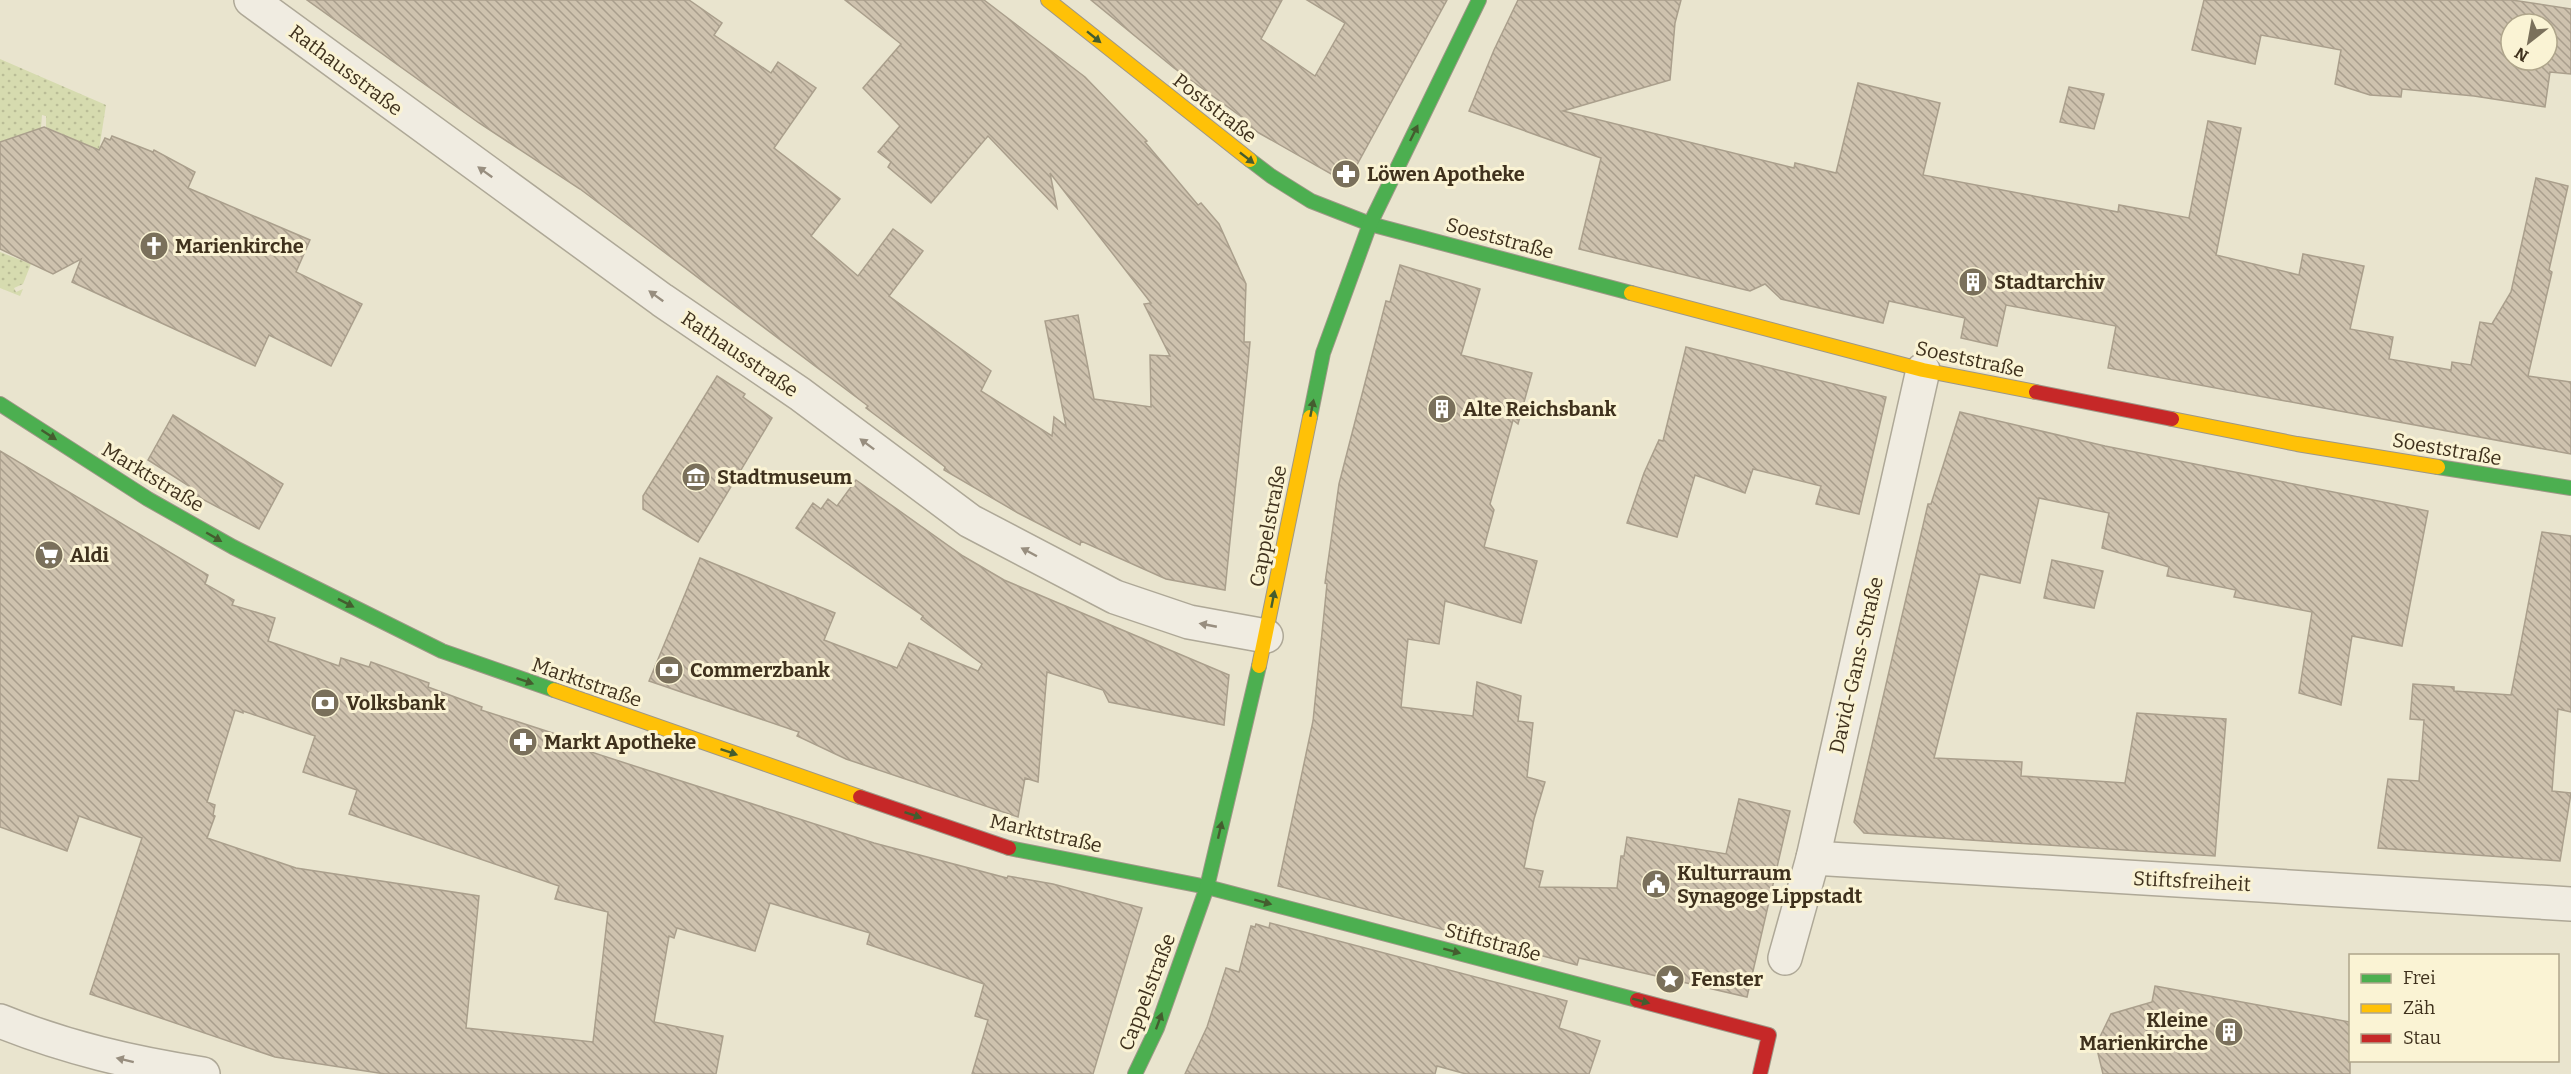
<svg xmlns="http://www.w3.org/2000/svg" width="2571" height="1074" viewBox="0 0 2571 1074" font-family="Bitter,serif">
	<style>
		.grass { fill: url(#grass-dots) }
		.building { fill: url(#building-back-hatch); stroke: #aa9f8c; stroke-width: 1.5; fill-rule: evenodd }
		.lines { fill: none; stroke-linecap: round; stroke-linejoin: round }
		.street-casing { stroke: #aea897; stroke-width: 36 }
		.fast-casing { stroke: #9e9787; stroke-width: 16 }
		.slow-casing { stroke: #9e9787; stroke-width: 16 }
		.jam-casing { stroke: #9e9787; stroke-width: 16 }
		.street { stroke: #f0ece1; stroke-width: 33 }
		.fast { stroke: #4caf50; stroke-width: 14 }
		.slow { stroke: #ffc107; stroke-width: 14 }
		.jam { stroke: #c62828; stroke-width: 14 }
		.oneway { fill: #445d2f }
		.oneway2 { fill: #988e7f }
		.labels { text-anchor: middle; dominant-baseline: central; stroke-width: 6; stroke-linejoin: round; paint-order: stroke }
		.street-label { font-size: 20px; fill: #3f311d; stroke: #faf3d4 }
		.poi-label { font-size: 20px; font-weight: bold; fill: #3f311d; stroke: #faf3d4; text-anchor: start }
	</style>
	<defs>
		<pattern id="grass-dots" width="8" height="8" patternUnits="userSpaceOnUse" patternTransform="scale(1.5)"><rect width="8" height="8" fill="#d6dbaf"/><path d="M2 2h.1M6 6h.1" fill="none" stroke="#b9bc96" stroke-width="1.8" stroke-linecap="round"/></pattern>
		<pattern id="building-back-hatch" width="6" height="6" patternUnits="userSpaceOnUse" patternTransform="scale(1.5)"><rect width="6" height="6" fill="#cec2ae"/><path d="M-1 5l2 2M0 0l6 6M5-1l2 2" fill="none" stroke="#a99e8d"/></pattern>
	</defs>
	<rect width="100%" height="100%" fill="#e9e4ce"/>
	<g class="grass">
		<polygon points="0,59 106,105 99,150 46,127 46,116 42,115 41,128 0,142"/>
		<polygon points="0,252 31,264 23,284 14,288 16,292 23,289 20,296 0,288"/>
	</g>
	<g class="building">
		<polygon points="307,0 689,0 722,23 714,35 771,73 778,62 816,88 774,148 840,199 811,236 858,276 893,229 923,251 889,296 991,371 981,391 1052,436 1054,417 1066,426 1045,321 1078,315 1094,399 1151,407 1150,355 1170,356 1144,304 1151,303 1050,173 1057,208 988,136 931,203 888,167 891,162 878,152 900,126 863,88 901,44 845,0 984,0 1085,77 1147,141 1145,142 1198,205 1201,203 1219,224 1246,284 1244,342 1250,342 1248,364 1225,590 1166,579 1081,541 1080,545 1018,513 944,470 945,467 866,408 868,406 631,227 580,189 479,123"/>
		<polygon points="1091,0 1282,0 1261,39 1315,76 1345,23 1307,0 1447,0 1347,183 1259,133 1242,120 1243,118 1174,68"/>
		<polygon points="1518,0 1681,0 1675,23 1670,80 1563,111 1794,168 1795,163 1836,173 1858,83 1940,103 1923,175 2118,212 2119,205 2189,218 2208,121 2241,128 2216,255 2299,275 2303,254 2364,266 2350,329 2393,337 2389,359 2451,370 2452,362 2471,365 2480,322 2492,324 2511,292 2536,178 2568,186 2549,270 2552,272 2528,376 2571,382 2571,454 2108,368 2116,326 2006,305 1997,346 1961,338 1965,318 1889,301 1883,323 1781,299 1765,284 1750,291 1579,249 1601,158 1469,111 1494,50"/>
		<path d="M2204,0H2512L2571,9V74L2550,72L2545,107L2474,96L2402,89L2401,97L2370,95L2335,84L2341,50L2261,35L2255,64L2192,50ZM2511,24H2547V60H2511Z"/>
		<polygon points="2069,87 2104,94 2094,129 2060,122"/>
		<polygon points="44,127 99,150 105,138 110,140 112,136 153,152 154,150 195,172 188,188 310,240 296,272 362,304 331,366 269,335 255,366 72,282 81,259 53,274 0,249 0,142"/>
		<polygon points="1400,265 1480,289 1461,355 1532,373 1518,424 1513,420 1490,504 1494,510 1484,547 1537,561 1521,623 1445,601 1439,644 1408,639 1401,707 1473,716 1477,682 1521,696 1518,721 1533,723 1527,777 1545,782 1534,819 1524,868 1543,871 1539,887 1617,888 1621,856 1624,856 1627,837 1726,854 1739,799 1790,811 1747,997 1579,958 1577,965 1278,886 1313,721 1327,584 1325,583 1339,484 1386,301 1390,302"/>
		<polygon points="1686,347 1886,397 1859,514 1816,504 1821,486 1753,469 1745,493 1695,475 1677,537 1627,523 1644,473 1659,440 1663,441"/>
		<polygon points="717,376 745,394 743,397 772,418 698,542 643,509 643,496"/>
		<polygon points="1960,412 2105,446 2428,511 2402,646 2352,636 2341,705 2299,693 2312,612 2234,597 2236,590 2167,576 2169,567 2102,548 2109,513 2039,498 2020,583 1980,574 1934,758 2022,762 2021,776 2125,783 2137,713 2226,719 2215,856 1864,833 1854,822 1928,504 1931,504"/>
		<polygon points="173,415 283,484 259,529 187,491 189,486 148,460"/>
		<path d="M0,451L208,575L205,584L234,600L232,605L275,618L268,641L339,666L341,658L369,667L371,662L429,683L428,687L482,707L481,710L587,744L591,752L874,843L1007,878L1008,876L1053,884L1142,908L1093,1074H972L988,1020L975,1016L984,984L867,944L870,933L770,903L755,951L677,928L674,938L669,936L654,1022L723,1036L716,1074H385L275,1057L90,994L142,838L79,816L67,851L0,827ZM235,710L243,713V711L315,736L303,772L357,790L349,814L559,886L555,899L608,912L593,1042L466,1028L479,896L296,868L207,838L215,816L213,815L215,805L207,802Z"/>
		<polygon points="856,480 963,556 1004,580 1229,675 1224,725 1109,702 1103,690 1047,672 1038,782 1025,778 1018,817 846,759 797,736 799,732 649,681 700,558 835,613 824,640 897,668 909,643 978,671 982,664 921,619 923,616 796,528 813,503 821,509 828,499 837,506"/>
		<polygon points="2542,532 2571,536 2571,712 2558,709 2552,791 2571,793 2560,861 2378,848 2388,779 2419,781 2424,720 2410,719 2413,684 2454,687 2454,691 2511,695"/>
		<polygon points="2052,560 2103,571 2094,608 2044,598"/>
		<polygon points="1270,923 1567,1001 1559,1028 1600,1041 1589,1074 1466,1074 1437,1066 1435,1074 1185,1074 1207,1027 1226,968 1239,972 1251,926 1255,927 1256,924 1269,928"/>
		<polygon points="2155,986 2350,1022 2350,1074 2103,1074 2096,1045 2111,1014 2152,1002"/>
	</g>
	<g class="lines">
		<g class="street-casing">
			<g id="street">
				<polyline points="251,0 662,300 800,394 970,521 1115,597 1189,622 1266,636"/>
				<polyline points="1813,858 2571,904"/>
				<polyline points="1785,958 1813,858 1923,370"/>
				<path d="M0,1021C67,1048 132,1063 203,1074"/>
			</g>
		</g>
		<g class="fast-casing">
			<g id="fast">
				<polyline points="1250,160 1271,176 1311,201 1370,224 1631,293"/>
				<polyline points="0,404 148,499 233,547 442,651 554,690"/>
				<polyline points="1310,417 1323,353 1370,224 1479,0"/>
				<polyline points="2438,467 2571,488"/>
				<polyline points="1009,848 1207,887 1637,1000"/>
				<polyline points="1135,1074 1157,1028 1207,887 1259,666"/>
			</g>
		</g>
		<g class="slow-casing">
			<g id="slow">
				<polyline points="1048,0 1250,160"/>
				<polyline points="1631,293 1923,370 2036,392"/>
				<polyline points="2172,419 2297,444 2438,467"/>
				<polyline points="1259,666 1310,417"/>
				<polyline points="554,690 860,797"/>
			</g>
		</g>
		<g class="jam-casing">
			<g id="jam">
				<polyline points="2036,392 2172,419"/>
				<polyline points="860,797 1009,848"/>
				<polyline points="1637,1000 1769,1035 1760,1074"/>
			</g>
		</g>
		<use href="#street" class="street"/>
		<use href="#fast" class="fast"/>
		<use href="#slow" class="slow"/>
		<use href="#jam" class="jam"/>
	</g>
	<defs><path id="oneway-solid" d="M-6-.8H1V-3.2L6.5 0L1 3.2V.8H-6Z" transform="scale(1.5)"/></defs>
	<g class="oneway">
		<use href="#oneway-solid" transform="translate(1094 37) rotate(39)"/>
		<use href="#oneway-solid" transform="translate(1414 133) rotate(-64)"/>
		<use href="#oneway-solid" transform="translate(1247 158) rotate(38)"/>
		<use href="#oneway-solid" transform="translate(1312 408) rotate(-79)"/>
		<use href="#oneway-solid" transform="translate(49 435) rotate(33)"/>
		<use href="#oneway-solid" transform="translate(214 537) rotate(30)"/>
		<use href="#oneway-solid" transform="translate(1273 599) rotate(-79)"/>
		<use href="#oneway-solid" transform="translate(346 603) rotate(27)"/>
		<use href="#oneway-solid" transform="translate(525 681) rotate(19)"/>
		<use href="#oneway-solid" transform="translate(729 752) rotate(19)"/>
		<use href="#oneway-solid" transform="translate(913 815) rotate(19)"/>
		<use href="#oneway-solid" transform="translate(1220 830) rotate(-77)"/>
		<use href="#oneway-solid" transform="translate(1263 902) rotate(15)"/>
		<use href="#oneway-solid" transform="translate(1452 951) rotate(15)"/>
		<use href="#oneway-solid" transform="translate(1641 1001) rotate(15)"/>
		<use href="#oneway-solid" transform="translate(1159 1021) rotate(-70)"/>
	</g>
	<g class="oneway2">
		<use href="#oneway-solid" transform="translate(485 172) rotate(-144)"/>
		<use href="#oneway-solid" transform="translate(656 296) rotate(-144)"/>
		<use href="#oneway-solid" transform="translate(867 444) rotate(-143)"/>
		<use href="#oneway-solid" transform="translate(1029 552) rotate(-152)"/>
		<use href="#oneway-solid" transform="translate(1208 625) rotate(-169)"/>
		<use href="#oneway-solid" transform="translate(125 1060) rotate(-166)"/>
	</g>
	<defs>
		<g id="pharmacy-disc" transform="scale(1.5)"><circle r="9.5" fill="#7a705b" stroke="#faf3d4"/><path d="M-2-6h4v4h4v4h-4v4h-4v-4h-4v-4h4Z" fill="#fff"/></g>
		<g id="church-disc" transform="scale(1.5)"><circle r="9.5" fill="#7a705b" stroke="#faf3d4"/><path d="M-1.2-6h2.4v3.5h3.3v2.4h-3.3V6h-2.4V-.1h-3.3v-2.4h3.3Z" fill="#fff"/></g>
		<g id="building-disc" transform="scale(1.5)"><circle r="9.5" fill="#7a705b" stroke="#faf3d4"/><path d="M-4-6H4V6H1V3H-1V6H-4ZM-2.5-4.3h1.7v1.8h-1.7ZM.8-4.3h1.7v1.8H.8ZM-2.5-1h1.7V.8h-1.7ZM.8-1h1.7V.8H.8Z" fill="#fff"/></g>
		<g id="museum-disc" transform="scale(1.5)"><circle r="9.5" fill="#7a705b" stroke="#faf3d4"/><path d="M0-6L6-3V-2H-6V-3ZM-5-1h2V3h-2ZM-1-1h2V3h-2ZM3-1h2V3H3ZM-6 4H6V6H-6Z" fill="#fff"/></g>
		<g id="supermarket-disc" transform="scale(1.5)"><circle r="9.5" fill="#7a705b" stroke="#faf3d4"/><path d="M-6-5.5h2.5l.6 2H6L4.5 2H-2.5L-4.4-4H-6ZM-1.5 3.2a1.3 1.3 0 1 0 .1 0ZM3 3.2a1.3 1.3 0 1 0 .1 0Z" fill="#fff"/></g>
		<g id="bank-disc" transform="scale(1.5)"><circle r="9.5" fill="#7a705b" stroke="#faf3d4"/><path d="M-6-4H6V4H-6ZM0-2.3a2.3 2.3 0 1 0 0 4.6a2.3 2.3 0 1 0 0-4.6Z" fill="#fff"/></g>
		<g id="civic-disc" transform="scale(1.5)"><circle r="9.5" fill="#7a705b" stroke="#faf3d4"/><path d="M-.6-6.5H3V-4.5H.6V-3L4-1V1h2V6H-6V1h2V-1L-.6-3ZM-1.2 2.5V6h2.4V2.5Z" fill="#fff"/></g>
		<g id="sight-disc" transform="scale(1.5)"><circle r="9.5" fill="#7a705b" stroke="#faf3d4"/><path d="M0-6L1.8-2.2L6-1.7L2.9 1.2L3.7 5.4L0 3.3L-3.7 5.4L-2.9 1.2L-6-1.7L-1.8-2.2Z" fill="#fff"/></g>
	</defs>
	<g fill-rule="evenodd">
		<use href="#pharmacy-disc" x="1346" y="174"/>
		<use href="#church-disc" x="154" y="246"/>
		<use href="#building-disc" x="1973" y="282"/>
		<use href="#building-disc" x="1442" y="409"/>
		<use href="#museum-disc" x="696" y="477"/>
		<use href="#supermarket-disc" x="49" y="555"/>
		<use href="#bank-disc" x="669" y="670"/>
		<use href="#bank-disc" x="325" y="703"/>
		<use href="#pharmacy-disc" x="523" y="742"/>
		<use href="#civic-disc" x="1656" y="884"/>
		<use href="#sight-disc" x="1670" y="979"/>
		<use href="#building-disc" x="2229" y="1032"/>
	</g>
	<g class="labels">
		<g class="street-label">
			<text transform="translate(346 70) rotate(37)">Rathausstraße</text>
			<text transform="translate(1215 108) rotate(38)">Poststraße</text>
			<text transform="translate(1500 238) rotate(15)">Soeststraße</text>
			<text transform="translate(740 354) rotate(34)">Rathausstraße</text>
			<text transform="translate(1970 359) rotate(12)">Soeststraße</text>
			<text transform="translate(2447 449) rotate(10)">Soeststraße</text>
			<text transform="translate(153 477) rotate(31)">Marktstraße</text>
			<text transform="translate(1268 526) rotate(-79)">Cappelstraße</text>
			<text transform="translate(1856 665) rotate(-77)">David-Gans-Straße</text>
			<text transform="translate(587 682) rotate(19)">Marktstraße</text>
			<text transform="translate(1046 833) rotate(13)">Marktstraße</text>
			<text transform="translate(2192 881) rotate(3)">Stiftsfreiheit</text>
			<text transform="translate(1493 942) rotate(15)">Stiftstraße</text>
			<text transform="translate(1147 992) rotate(-69)">Cappelstraße</text>
		</g>
		<g class="poi-label">
			<text x="1367" y="174">Löwen Apotheke</text>
			<text x="175" y="246">Marienkirche</text>
			<text x="1994" y="282">Stadtarchiv</text>
			<text x="1463" y="409">Alte Reichsbank</text>
			<text x="717" y="477">Stadtmuseum</text>
			<text x="70" y="555">Aldi</text>
			<text x="690" y="670">Commerzbank</text>
			<text x="346" y="703">Volksbank</text>
			<text x="544" y="742">Markt Apotheke</text>
			<text x="1677" y="873">Kulturraum<tspan x="1677" dy="23">Synagoge Lippstadt</tspan></text>
			<text x="1691" y="979">Fenster</text>
			<text x="2208" y="1020" text-anchor="end">Kleine<tspan x="2208" dy="23">Marienkirche</tspan></text>
		</g>
	</g>
	<rect x="2349" y="954" width="210" height="108" fill="#faf3d4" stroke="#afa58b" stroke-width="1.5"/>
	<rect x="2361" y="974" width="30" height="9" fill="#4caf50" stroke="#afa58b" stroke-width="1.5"/>
	<text x="2403" y="984" font-size="18" fill="#3f311d">Frei</text>
	<rect x="2361" y="1004" width="30" height="9" fill="#ffc107" stroke="#afa58b" stroke-width="1.5"/>
	<text x="2403" y="1014" font-size="18" fill="#3f311d">Zäh</text>
	<rect x="2361" y="1034" width="30" height="9" fill="#c62828" stroke="#afa58b" stroke-width="1.5"/>
	<text x="2403" y="1044" font-size="18" fill="#3f311d">Stau</text>
	<g transform="translate(2529 42) rotate(211)"><circle r="28" fill="#faf3d4" stroke="#afa58b" stroke-width="1.5"/>
	<path d="M0-4.5L10 22L0 15L-10 22Z" fill="#7a705b"/>
	<text y="-9" font-size="16" font-weight="bold" text-anchor="middle" fill="#3f311d">N</text>
	</g>
</svg>
